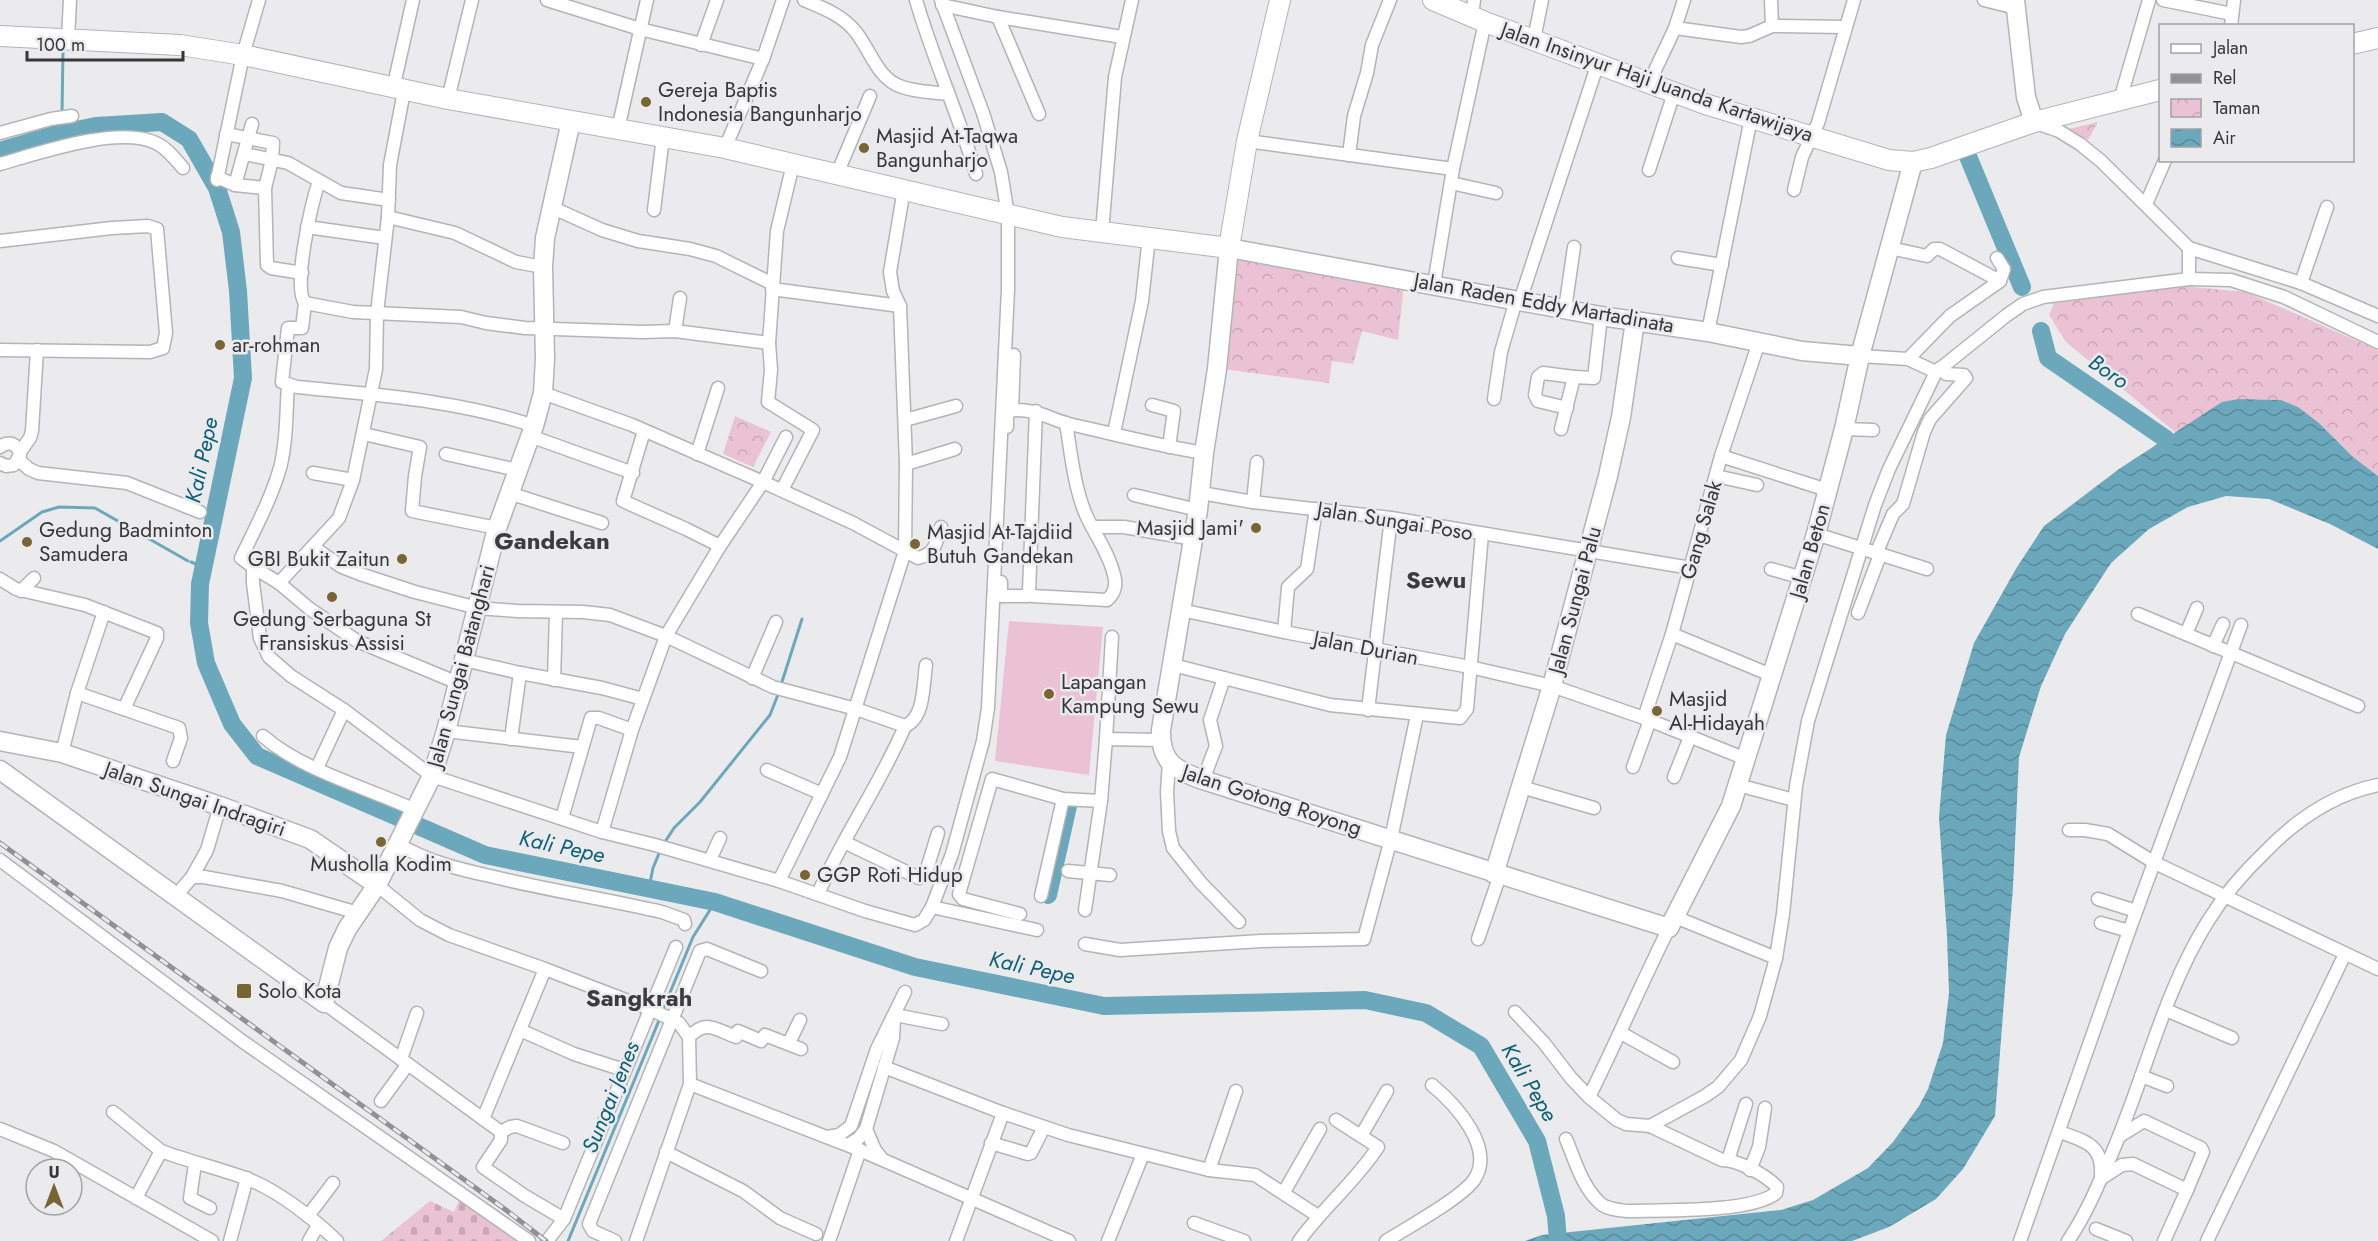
<svg xmlns="http://www.w3.org/2000/svg" width="2378" height="1241" viewBox="0 0 2378 1241" font-family="Jost,sans-serif">
	<style>
		.cemetery { fill: url(#cemetery-stones) }
		.park { fill: url(#park-crowns) }
		.pitch { fill: #eac2d3 }
		.water { fill: url(#water-waves) }
		.lines { fill: none; stroke-linecap: round; stroke-linejoin: round }
		.stream { stroke: #6ba8bc; stroke-width: 3 }
		.river { stroke: #6ba8bc; stroke-width: 18 }
		.street-casing { stroke: #b4b4b7; stroke-width: 15 }
		.secondary-casing { stroke: #b4b4b7; stroke-width: 21 }
		.primary-casing { stroke: #b4b4b7; stroke-width: 22 }
		.street { stroke: #fff; stroke-width: 12 }
		.secondary { stroke: #fff; stroke-width: 18 }
		.primary { stroke: #fff; stroke-width: 20 }
		.rail-casing { stroke: #919194; stroke-width: 5 }
		.rail { stroke: #ebebee; stroke-width: 3; stroke-dasharray: 9; stroke-linecap: butt }
		.poi-dot { fill: #796433; stroke: #ebebee; stroke-width: 2 }
		.labels { text-anchor: middle; dominant-baseline: central; stroke-width: 5; stroke-linejoin: round; paint-order: stroke }
		.street-label { font-size: 21px; fill: #373739; stroke: #ebebee }
		.poi-label { font-size: 21px; fill: #373739; stroke: #ebebee; text-anchor: start }
		.water-label { font-size: 22px; font-style: italic; fill: #0d6076; stroke: #ebebee }
		.quarter-label { font-size: 24px; font-weight: bold; fill: #3c3c3e; stroke: #ebebee }
	</style>
	<defs>
		<pattern id="cemetery-stones" width="16" height="16" patternUnits="userSpaceOnUse" patternTransform="scale(1.5)"><rect width="16" height="16" fill="#eac2d3"/><path d="M2 7V4a2 2 0 0 1 4 0v3zM10 15v-3a2 2 0 0 1 4 0v3z" fill="#c9a7b6"/></pattern>
		<pattern id="park-crowns" width="20" height="18" patternUnits="userSpaceOnUse" patternTransform="scale(1.5)"><rect width="20" height="18" fill="#eac2d3"/><path d="M2 6a3 3 0 1 1 6 0M12 15a3 3 0 1 1 6 0" fill="none" stroke="#c9a7b6"/></pattern>
		<pattern id="water-waves" width="16" height="10" patternUnits="userSpaceOnUse" patternTransform="scale(1.5)"><rect width="16" height="10" fill="#6ba8bc"/><path d="M0 5q4-4 8 0t8 0" fill="none" stroke="#598a9a"/></pattern>
	</defs>
	<rect width="100%" height="100%" fill="#ebebee"/>
	<polygon class="cemetery" points="460,1198 521,1241 381,1241 430,1201 454,1212"/>
	<g class="park">
		<polygon points="2098,122 2088,140 2069,130 2069,129"/>
		<polygon points="1232,256 1404,283 1398,340 1362,331 1353,364 1332,361 1329,383 1222,369"/>
		<polygon points="2182,286 2246,292 2378,350 2378,476 2353,457 2319,423 2298,407 2281,400 2238,399 2222,402 2176,433 2066,342 2049,315 2056,298"/>
		<polygon points="735,416 771,432 753,467 723,454"/>
	</g>
	<polygon class="pitch" points="1009,621 1103,627 1089,775 995,761"/>
	<polygon class="water" points="2238,399 2281,400 2298,407 2319,423 2353,457 2378,476 2378,549 2330,524 2269,499 2226,496 2188,507 2149,529 2111,563 2065,634 2041,686 2019,757 2013,887 1995,1116 1963,1169 1936,1199 1889,1227 1852,1241 1525,1241 1542,1235 1781,1210 1813,1200 1868,1168 1893,1142 1919,1106 1928,1089 1943,1043 1949,993 1947,936 1939,817 1946,735 1974,643 2017,567 2044,526 2119,469 2222,402"/>
	<g class="lines">
		<g class="stream">
			<polyline points="62,114 63,50"/>
			<polyline points="63,120 64,132"/>
			<polyline points="0,541 42,512 59,507 95,508 188,561"/>
			<polyline points="191,562 201,566 200,584"/>
			<polyline points="781,685 802,619"/>
			<polyline points="663,845 674,828 700,802 770,715 779,692"/>
			<polyline points="649,888 653,868 660,851"/>
			<polyline points="662,1012 693,937 715,902"/>
			<polyline points="568,1241 660,1018"/>
		</g>
		<g class="river">
			<polyline points="0,151 61,133 96,126 162,122 189,139 217,188 231,232 238,291 243,378 200,584 199,623 206,663 232,724 257,756 485,855 715,902 915,967 1104,1006 1365,1000 1426,1013 1481,1046 1537,1141 1556,1216 1558,1241"/>
			<polyline points="1967,154 2022,287"/>
			<polyline points="2041,331 2048,358 2166,439"/>
			<polyline points="1048,895 1068,806"/>
		</g>
		<g class="street-casing">
			<g id="street">
				<polyline points="547,0 640,29 763,59 783,0"/>
				<path d="M804,0C823,8 842,15 855,31C870,49 877,79 902,87C916,92 933,92 947,94"/>
				<path d="M916,0C933,59 959,115 976,174"/>
				<polyline points="1771,0 1772,26"/>
				<polyline points="1984,0 2016,8"/>
				<polyline points="2163,0 2232,14"/>
				<polyline points="942,5 998,17 1122,37"/>
				<polyline points="1472,16 1474,0"/>
				<polyline points="998,17 1039,114"/>
				<polyline points="2231,26 2234,0"/>
				<polyline points="1675,28 1741,37 1749,36 1772,26 1846,27"/>
				<polyline points="68,39 70,0"/>
				<polyline points="1534,39 1542,0"/>
				<polyline points="701,45 717,0"/>
				<polyline points="1649,83 1675,28 1684,0"/>
				<polyline points="393,89 413,0"/>
				<polyline points="448,99 472,0"/>
				<polyline points="2120,100 2149,0"/>
				<polyline points="2036,123 2059,131 2080,144 2101,161 2189,248 2301,283 2378,316"/>
				<polyline points="618,129 647,0"/>
				<polyline points="0,133 51,119 72,116"/>
				<polyline points="226,134 273,143 272,160 265,188 267,265 271,268 302,273"/>
				<polyline points="1247,141 1453,169"/>
				<polyline points="725,148 763,59"/>
				<polyline points="245,154 288,163 341,193 389,200"/>
				<polyline points="1349,155 1354,116 1367,73 1372,45 1390,0"/>
				<path d="M0,164C39,153 119,125 156,143C167,148 175,159 183,168"/>
				<polyline points="1649,170 1674,93"/>
				<polyline points="837,174 870,96"/>
				<polyline points="217,177 235,185 265,188"/>
				<polyline points="217,180 243,55 259,0"/>
				<path d="M319,181C312,202 292,287 305,303L302,328H288L282,382L297,387C376,395 458,400 534,426"/>
				<polyline points="1451,183 1496,193"/>
				<polyline points="235,185 252,124"/>
				<polyline points="1794,190 1802,157 1818,123 1854,0"/>
				<polyline points="2146,204 2165,160"/>
				<polyline points="551,207 602,230 638,241 690,249 716,256 773,284"/>
				<polyline points="654,210 663,137"/>
				<polyline points="388,217 455,233 516,262 543,267"/>
				<polyline points="307,227 385,238"/>
				<polyline points="1102,232 1115,77 1132,0"/>
				<polyline points="0,241 112,228 148,226 157,229 166,333 163,348 150,352 0,350"/>
				<polyline points="1890,248 1927,256 1934,249 1940,249 2000,281"/>
				<polyline points="1678,258 1722,265"/>
				<polyline points="2189,279 2231,280 2284,297 2378,342"/>
				<polyline points="2301,283 2327,207"/>
				<polyline points="1434,284 1453,169 1485,22"/>
				<polyline points="772,289 900,306"/>
				<polyline points="1520,301 1598,63"/>
				<polyline points="305,303 353,312 461,317 486,323 525,328 643,332 675,331 769,343"/>
				<polyline points="1565,309 1574,247"/>
				<polyline points="675,331 680,298"/>
				<polyline points="1708,332 1751,118"/>
				<polyline points="1860,356 1908,359 1936,372"/>
				<polyline points="1908,359 1950,316 2000,281 2004,269 1997,258"/>
				<path d="M288,385C286,412 287,442 280,468C271,499 255,529 241,558L253,567V583L260,638L269,657L291,676L344,710L432,776L602,832L655,845L779,881L865,911L915,925L924,920L932,907L952,854L983,741L988,708L1008,289V215L1001,172L983,113L941,0"/>
				<path d="M543,393L632,425L763,482L853,523L918,558C936,554 936,542 941,527"/>
				<polyline points="1494,399 1501,352 1516,300"/>
				<polyline points="1152,405 1174,411 1169,447"/>
				<polyline points="1567,408 1538,401 1535,395 1538,377 1543,373 1574,377"/>
				<path d="M1012,410C1039,409 1046,418 1069,424C1114,434 1159,446 1204,453"/>
				<path d="M1036,411L1029,592L1032,596L1107,600C1115,593 1117,585 1114,575C1109,553 1095,535 1086,515C1074,487 1071,453 1066,423"/>
				<polyline points="905,420 956,406"/>
				<polyline points="1007,427 1007,415 1012,410 1014,355"/>
				<polyline points="1561,429 1574,377 1594,378 1601,316"/>
				<polyline points="1844,429 1873,430"/>
				<polyline points="644,431 623,501 686,529 720,546"/>
				<polyline points="1114,433 1142,301 1149,237"/>
				<polyline points="364,434 420,447 415,476 412,511 497,528"/>
				<polyline points="530,436 633,473"/>
				<path d="M0,447C9,440 18,444 20,455L14,465L6,466L0,463"/>
				<polyline points="20,452 30,438 32,431 37,350"/>
				<polyline points="446,454 517,470"/>
				<polyline points="697,454 718,388"/>
				<polyline points="1721,456 1827,490"/>
				<polyline points="19,460 29,469 38,473 127,483 200,512"/>
				<polyline points="906,464 955,449"/>
				<polyline points="313,473 353,480"/>
				<polyline points="1716,476 1757,485"/>
				<polyline points="782,490 813,430 768,402 771,370 769,343 777,231 793,164"/>
				<polyline points="509,493 602,523"/>
				<polyline points="1201,493 1253,502 1391,518 1691,568"/>
				<polyline points="1134,495 1198,510"/>
				<polyline points="1253,502 1257,462"/>
				<polyline points="1093,527 1124,527 1194,539"/>
				<polyline points="1816,534 1927,569"/>
				<polyline points="313,547 342,567 360,574 415,592 478,608 517,611 583,612 610,615 666,636 773,687 856,709 905,726"/>
				<polyline points="1876,554 1893,514 1903,504 1924,432 1930,419 1966,378 1964,375 1946,374 1940,368"/>
				<polyline points="253,567 279,583 310,609 357,641 458,683"/>
				<polyline points="1771,569 1803,578"/>
				<polyline points="0,579 16,589 85,605 157,633 157,638 124,709"/>
				<polyline points="1001,582 1001,596 1027,596 1030,594"/>
				<polyline points="279,583 339,518 353,480 376,369 377,313 388,217 390,165 404,91"/>
				<polyline points="21,591 34,578"/>
				<polyline points="1181,610 1284,632 1470,667 1552,686 1644,718 1746,759"/>
				<polyline points="1858,613 1880,555"/>
				<polyline points="2138,614 2358,706"/>
				<polyline points="1284,632 1288,587 1307,569 1316,509"/>
				<polyline points="1672,634 1771,675"/>
				<polyline points="2186,634 2197,608"/>
				<polyline points="2213,646 2223,624"/>
				<polyline points="464,660 520,673 602,688 643,699"/>
				<polyline points="1173,665 1330,705 1460,718 1467,709 1482,534"/>
				<polyline points="752,678 776,622"/>
				<polyline points="554,680 556,612"/>
				<polyline points="77,693 179,728 181,738 173,761"/>
				<polyline points="1368,710 1391,518"/>
				<polyline points="1644,718 1672,634 1721,456 1759,342"/>
				<polyline points="446,731 582,747"/>
				<path d="M263,736C301,770 368,788 415,810"/>
				<polyline points="511,739 520,673"/>
				<polyline points="1106,739 1112,637"/>
				<polyline points="62,753 77,693 104,612"/>
				<polyline points="1169,762 1167,792 1169,831 1173,848 1201,883 1239,922"/>
				<polyline points="1633,767 1650,720"/>
				<polyline points="317,768 344,710"/>
				<polyline points="767,770 822,794"/>
				<polyline points="1674,777 1690,737"/>
				<polyline points="1203,780 1216,746 1210,720 1224,678"/>
				<polyline points="1738,785 1794,800"/>
				<polyline points="1521,787 1594,808"/>
				<polyline points="562,818 591,718 599,718 632,730"/>
				<polyline points="2069,830 2085,830 2108,834 2155,863 2378,969"/>
				<polyline points="602,832 632,730 666,636 720,546 763,482 786,437"/>
				<polyline points="844,842 919,878 926,872 938,833"/>
				<path d="M398,844C426,861 458,869 490,876C547,890 605,899 662,912L684,920L685,924"/>
				<polyline points="0,860 242,1041 529,1241"/>
				<polyline points="710,860 720,838"/>
				<polyline points="1068,871 1110,875"/>
				<polyline points="192,877 207,850 220,806"/>
				<polyline points="779,881 840,757 905,551 906,464 900,306 893,291 890,272 904,189"/>
				<polyline points="377,885 420,920 449,935 545,969 652,1010 679,1023 689,1037 690,1084 636,1241"/>
				<path d="M818,894C843,836 880,785 905,726C925,718 923,684 926,665"/>
				<polyline points="1041,896 1063,799"/>
				<polyline points="174,898 192,877 204,877 282,891 358,913"/>
				<polyline points="2098,899 2136,911"/>
				<polyline points="932,907 1037,930"/>
				<polyline points="1085,910 1101,801 1106,739 1160,740"/>
				<polyline points="1020,914 963,899 959,894 992,779 1063,799 1101,801"/>
				<polyline points="1675,917 1776,958"/>
				<polyline points="2101,923 2129,931"/>
				<polyline points="1478,939 1500,875"/>
				<polyline points="1085,944 1120,950 1261,941 1364,939 1391,839 1417,715"/>
				<polyline points="324,1003 501,1132"/>
				<polyline points="2166,1010 2232,1038"/>
				<polyline points="1515,1012 1544,1043 1571,1078 1589,1097 1617,1120 1626,1124 1650,1126 1705,1096 1718,1087 1741,1060 1760,1016 1776,958 1783,914 1796,786 1808,721 1875,505 1889,469 1936,372 2007,315 2023,304 2043,297 2189,279 2189,248"/>
				<polyline points="895,1015 942,1024"/>
				<polyline points="520,1030 574,1054 624,1070"/>
				<polyline points="1621,1033 1673,1062"/>
				<path d="M689,1037C706,1019 715,1029 736,1037L738,1031L761,1041L765,1035L801,1049"/>
				<polyline points="789,1043 800,1020"/>
				<polyline points="401,1059 417,1013"/>
				<polyline points="884,1067 1003,1113 1068,1135 1209,1170 1255,1175 1318,1216"/>
				<polyline points="2141,1076 2167,1086"/>
				<polyline points="690,1084 860,1150 1069,1241"/>
				<path d="M1589,1097C1617,1041 1641,984 1669,928"/>
				<polyline points="381,1101 408,1064"/>
				<polyline points="113,1112 161,1151"/>
				<polyline points="483,1119 545,969"/>
				<polyline points="0,1129 54,1151 212,1241"/>
				<polyline points="866,1129 875,1150 882,1159"/>
				<polyline points="501,1132 501,1140 483,1167 525,1196 564,1219"/>
				<polyline points="501,1132 510,1127 517,1126 563,1143"/>
				<path d="M2060,1132C2084,1141 2103,1144 2101,1175"/>
				<polyline points="1361,1136 1387,1091"/>
				<polyline points="2120,1136 2144,1121 2201,1148 2203,1152 2187,1190"/>
				<polyline points="827,1137 839,1135 851,1126 877,1049 905,992"/>
				<path d="M1566,1139C1575,1160 1582,1187 1600,1203C1606,1209 1618,1210 1627,1211C1661,1210 1751,1213 1776,1193L1777,1187C1766,1175 1738,1160 1722,1160L1650,1126"/>
				<polyline points="991,1143 1028,1154 1031,1153 1044,1127"/>
				<polyline points="848,1145 858,1139 866,1129 893,1038 894,1020"/>
				<polyline points="666,1152 743,1191 780,1218 816,1234"/>
				<polyline points="1728,1160 1746,1104"/>
				<polyline points="195,1164 190,1198 210,1208"/>
				<polyline points="1209,1170 1236,1091"/>
				<polyline points="1750,1170 1759,1147 1765,1108"/>
				<polyline points="2102,1178 2122,1165 2133,1164 2187,1190 2164,1241"/>
				<polyline points="1284,1192 1320,1129"/>
				<path d="M136,1198L161,1151C188,1161 217,1168 245,1178C276,1189 313,1218 337,1241"/>
				<polyline points="308,1216 333,1183"/>
				<polyline points="1194,1223 1244,1241"/>
				<polyline points="2096,1229 2126,1241"/>
				<polyline points="230,1241 247,1178"/>
				<polyline points="309,1241 318,1225"/>
				<polyline points="547,1241 564,1219 676,947"/>
				<polyline points="615,1241 593,1231 589,1224 700,951 707,949 761,971"/>
				<polyline points="829,1241 860,1150"/>
				<polyline points="956,1241 1003,1113"/>
				<polyline points="1108,1241 1143,1154"/>
				<path d="M1299,1241C1323,1208 1356,1181 1378,1147L1336,1120"/>
				<path d="M1386,1241C1407,1228 1461,1198 1474,1180C1496,1148 1455,1104 1432,1085"/>
				<polyline points="2020,1241 2129,931 2241,625"/>
				<path d="M2068,1241C2085,1216 2097,1188 2109,1160C2144,1082 2162,994 2208,921C2224,895 2244,872 2266,851C2297,819 2334,794 2378,785"/>
				<polyline points="2207,1241 2345,954"/>
			</g>
		</g>
		<g class="secondary-casing">
			<g id="secondary">
				<polyline points="2015,0 2026,97 2034,122"/>
				<path d="M1860,356L1802,351L1708,332L1601,316L1229,248L1217,369L1204,453L1198,510L1161,730C1160,763 1176,770 1203,780L1669,928L1731,806L1816,534L1844,429L1860,356L1913,162"/>
				<polyline points="0,741 62,753 220,806 310,839 377,885"/>
				<polyline points="0,770 324,1003 338,948 347,929 377,885 432,776 446,731 497,528 534,426 543,393 545,359 543,267 545,238 571,121"/>
				<polyline points="1494,874 1552,686 1608,476 1621,417 1635,321"/>
			</g>
		</g>
		<g class="primary-casing">
			<g id="primary">
				<polyline points="1433,0 1485,22 1705,104 1889,160 1913,162 1931,158 2034,122 2160,90"/>
				<polyline points="0,36 180,45 243,55 448,99 725,148 1062,227 1229,248 1247,141 1280,0"/>
				<polyline points="2352,44 2378,38"/>
			</g>
		</g>
		<use href="#street" class="street"/>
		<use href="#secondary" class="secondary"/>
		<use href="#primary" class="primary"/>
		<g class="rail-casing">
			<polyline id="rail" points="0,843 506,1210 546,1241"/>
		</g>
		<use href="#rail" class="rail"/>
	</g>
	<g class="poi-dot">
		<circle cx="646" cy="102" r="6"/>
		<circle cx="864" cy="148" r="6"/>
		<circle cx="220" cy="345" r="6"/>
		<circle cx="1256" cy="528" r="6"/>
		<circle cx="27" cy="542" r="6"/>
		<circle cx="915" cy="544" r="6"/>
		<circle cx="402" cy="559" r="6"/>
		<circle cx="332" cy="597" r="6"/>
		<circle cx="1049" cy="694" r="6"/>
		<circle cx="1657" cy="711" r="6"/>
		<circle cx="381" cy="842" r="6"/>
		<circle cx="805" cy="875" r="6"/>
		<rect x="236" y="983" width="16" height="16" rx="3"/>
	</g>
	<g class="labels">
		<g class="street-label">
			<text transform="translate(1657 82) rotate(19)">Jalan Insinyur Haji Juanda Kartawijaya</text>
			<text transform="translate(1544 303) rotate(10)">Jalan Raden Eddy Martadinata</text>
			<text transform="translate(1395 521) rotate(9)">Jalan Sungai Poso</text>
			<text transform="translate(1701 530) rotate(-74)">Gang Salak</text>
			<text transform="translate(1810 551) rotate(-74)">Jalan Beton</text>
			<text transform="translate(1575 600) rotate(-75)">Jalan Sungai Palu</text>
			<text transform="translate(1366 648) rotate(11)">Jalan Durian</text>
			<text transform="translate(461 666) rotate(-75)">Jalan Sungai Batanghari</text>
			<text transform="translate(195 799) rotate(19)">Jalan Sungai Indragiri</text>
			<text transform="translate(1272 800) rotate(18)">Jalan Gotong Royong</text>
		</g>
		<g class="poi-label">
			<text x="658" y="90">Gereja Baptis<tspan x="658" dy="24">Indonesia Bangunharjo</tspan></text>
			<text x="876" y="136">Masjid At-Taqwa<tspan x="876" dy="24">Bangunharjo</tspan></text>
			<text x="232" y="345">ar-rohman</text>
			<text x="1244" y="528" text-anchor="end">Masjid Jami'</text>
			<text x="39" y="530">Gedung Badminton<tspan x="39" dy="24">Samudera</tspan></text>
			<text x="927" y="532">Masjid At-Tajdiid<tspan x="927" dy="24">Butuh Gandekan</tspan></text>
			<text x="390" y="559" text-anchor="end">GBI Bukit Zaitun</text>
			<text x="332" y="619" text-anchor="middle">Gedung Serbaguna St<tspan x="332" dy="24">Fransiskus Assisi</tspan></text>
			<text x="1061" y="682">Lapangan<tspan x="1061" dy="24">Kampung Sewu</tspan></text>
			<text x="1669" y="699">Masjid<tspan x="1669" dy="24">Al-Hidayah</tspan></text>
			<text x="381" y="864" text-anchor="middle">Musholla Kodim</text>
			<text x="817" y="875">GGP Roti Hidup</text>
			<text x="258" y="991">Solo Kota</text>
		</g>
		<g class="water-label">
			<text transform="translate(2109 371) rotate(35)">Boro</text>
			<text transform="translate(201 460) rotate(-78)">Kali Pepe</text>
			<text transform="translate(562 846) rotate(12)">Kali Pepe</text>
			<text transform="translate(1032 967) rotate(12)">Kali Pepe</text>
			<text transform="translate(1530 1082) rotate(59)">Kali Pepe</text>
			<text transform="translate(610 1097) rotate(-68)">Sungai Jenes</text>
		</g>
		<g class="quarter-label">
			<text x="552" y="540">Gandekan</text>
			<text x="1436" y="579">Sewu</text>
			<text x="639" y="997">Sangkrah</text>
		</g>
	</g>
	<rect x="2159" y="24" width="195" height="138" fill="#ebebee" stroke="#a3a3a6" stroke-width="1.5"/>
	<rect x="2171" y="44" width="30" height="9" fill="#ffffff" stroke="#a3a3a6" stroke-width="1.5"/>
	<text x="2213" y="54" font-size="18" fill="#373739">Jalan</text>
	<rect x="2171" y="74" width="30" height="9" fill="#919194" stroke="#a3a3a6" stroke-width="1.5"/>
	<text x="2213" y="84" font-size="18" fill="#373739">Rel</text>
	<rect x="2171" y="99" width="30" height="18" fill="url(#park-crowns)" stroke="#a3a3a6" stroke-width="1.5"/>
	<text x="2213" y="114" font-size="18" fill="#373739">Taman</text>
	<rect x="2171" y="129" width="30" height="18" fill="url(#water-waves)" stroke="#a3a3a6" stroke-width="1.5"/>
	<text x="2213" y="144" font-size="18" fill="#373739">Air</text>
	<g transform="translate(54 1187)"><circle r="28" fill="#ebebee" stroke="#a3a3a6" stroke-width="1.5"/>
	<path d="M0-4.5L10 22L0 15L-10 22Z" fill="#796433"/>
	<text y="-9" font-size="16" font-weight="bold" text-anchor="middle" fill="#373739">U</text>
	</g>
	<path d="M27 51v9h156v-9" fill="none" stroke="#373739" stroke-width="3"/>
	<text x="36" y="51" font-size="18" fill="#373739" stroke="#ebebee" stroke-width="4.5" paint-order="stroke">100 m</text>
</svg>
